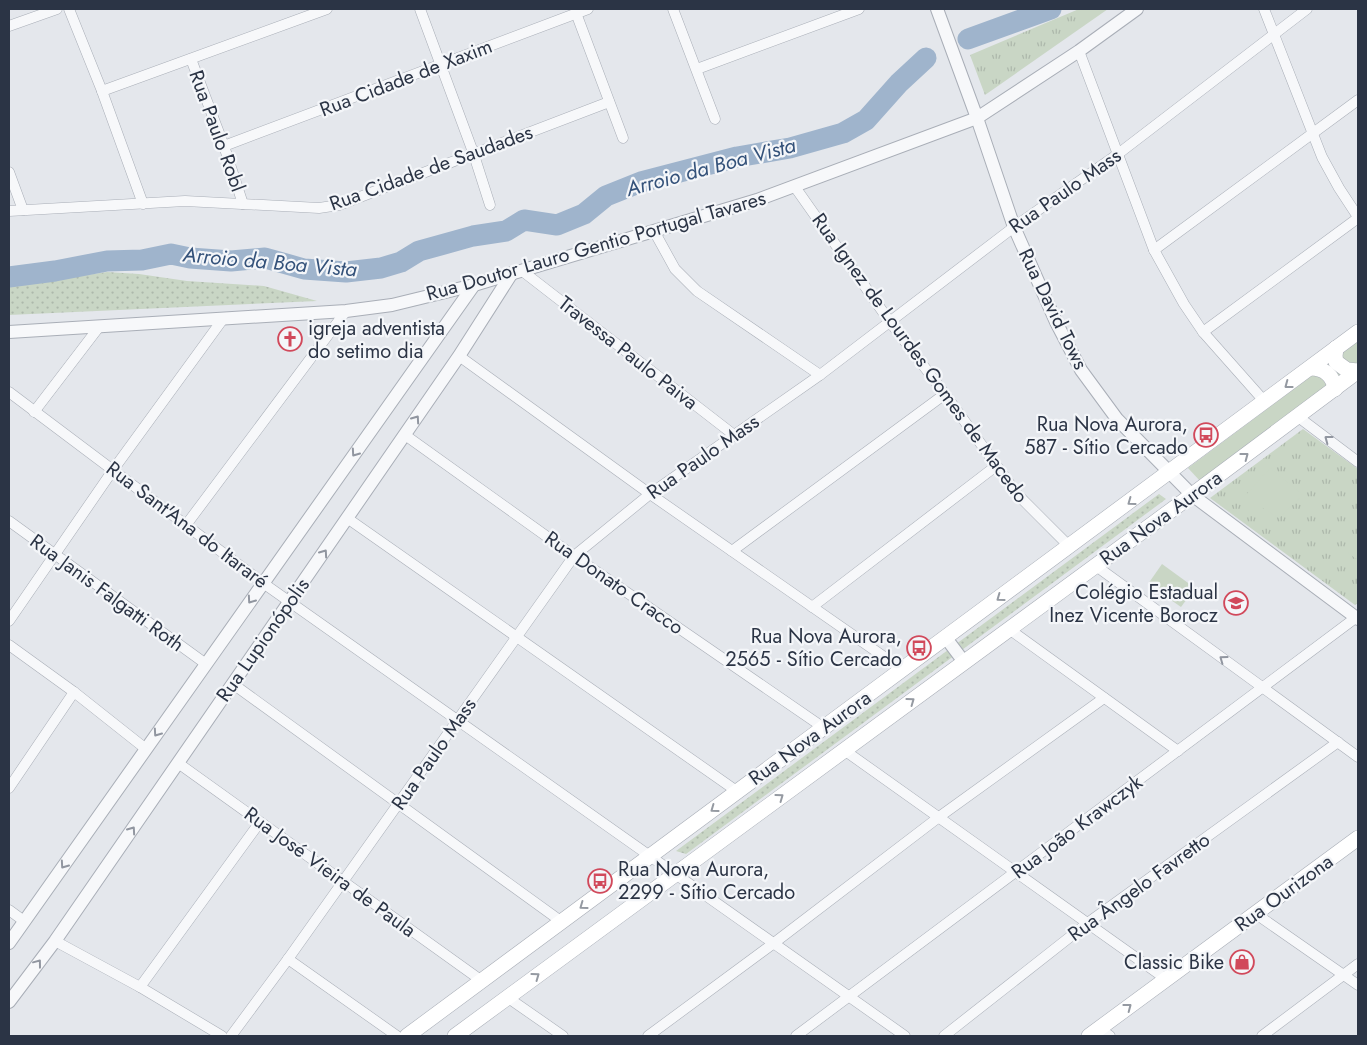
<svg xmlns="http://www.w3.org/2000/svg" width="1367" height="1045" viewBox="0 0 1367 1045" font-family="Jost,sans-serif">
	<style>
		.grass { fill: url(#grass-dots) }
		.park { fill: url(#park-tufts) }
		.pitch { fill: #c9d6c5 }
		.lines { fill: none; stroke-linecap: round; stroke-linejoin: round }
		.river { stroke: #9fb4cc; stroke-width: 21 }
		.minor-casing { stroke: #a9aeb7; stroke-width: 11 }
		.tertiary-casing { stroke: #a9aeb7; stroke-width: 14 }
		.secondary-casing { stroke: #a9aeb7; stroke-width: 16 }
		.minor { stroke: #f7f8fa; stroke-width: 10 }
		.tertiary { stroke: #f7f8fa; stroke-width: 12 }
		.secondary { stroke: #fff; stroke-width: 15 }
		.oneway { stroke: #959aa2 }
		.oneway2 { stroke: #9196a0 }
		.labels { text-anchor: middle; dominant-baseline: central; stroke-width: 4.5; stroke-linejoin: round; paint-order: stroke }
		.street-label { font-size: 20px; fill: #2b3445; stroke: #f4f6f9 }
		.poi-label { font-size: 20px; fill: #2b3445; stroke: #f4f6f9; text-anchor: end }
		.water-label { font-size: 21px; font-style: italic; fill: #34527a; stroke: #f4f6f9 }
	</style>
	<defs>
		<pattern id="grass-dots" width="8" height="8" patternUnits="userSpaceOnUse" patternTransform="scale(1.25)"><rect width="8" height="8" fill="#c9d6c5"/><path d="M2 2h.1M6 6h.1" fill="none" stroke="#adb8ab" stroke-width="1.8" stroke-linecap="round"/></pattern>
		<pattern id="park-tufts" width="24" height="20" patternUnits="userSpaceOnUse" patternTransform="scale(1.25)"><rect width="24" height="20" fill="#c9d6c5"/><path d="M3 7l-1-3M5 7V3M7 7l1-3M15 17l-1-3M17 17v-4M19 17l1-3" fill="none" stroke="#adb8ab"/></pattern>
	</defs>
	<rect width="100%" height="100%" fill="#e4e7ec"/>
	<g class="grass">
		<polygon points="107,272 139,274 187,281 264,286 317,301 9,315 9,286"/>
		<polygon points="1159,494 1166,499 686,854 676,851"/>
	</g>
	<g class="park">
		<polygon points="1079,9 1108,9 985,95 970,55"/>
		<polygon points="1303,429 1358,469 1358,603 1355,605 1210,498"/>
	</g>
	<g class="pitch">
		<polygon points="1358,341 1358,362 1200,481 1188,468"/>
		<polygon points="1270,468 1303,495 1279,518 1244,497"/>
		<polygon points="1358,541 1358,560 1348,553"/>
		<polygon points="1162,564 1195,588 1181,607 1148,584"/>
	</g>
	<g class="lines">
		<g class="river">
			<polyline points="968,39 1051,9"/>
			<polyline points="9,277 55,271 107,261 142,260 171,254 190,258 231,261 265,258 304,269 346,272 381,268 401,262 419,251 473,236 506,231 524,220 557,225 584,214 606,196 641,182 737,157 790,148 843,133 866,120 899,83 926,58"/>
		</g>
		<g class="minor-casing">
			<g id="minor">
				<polyline points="69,9 102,91 143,204"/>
				<polyline points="420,9 473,152 490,205"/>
				<polyline points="673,9 715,119"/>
				<polyline points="1264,9 1322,157 1339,188 1358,217"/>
				<polyline points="576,13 623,138"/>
				<polyline points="9,26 57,9"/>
				<polyline points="1079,51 1154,250 1184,304 1203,332 1265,402"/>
				<polyline points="191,59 224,146 243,204"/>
				<polyline points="697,69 859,9"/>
				<polyline points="102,91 327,9"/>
				<polyline points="224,146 588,9"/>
				<polyline points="9,172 23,210"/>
				<polyline points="795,187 890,322 945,394 1017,494 1070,547"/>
				<polyline points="9,211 185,201 319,208 339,205 609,102"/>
				<polyline points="654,231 675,269 697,291 820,375"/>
				<polyline points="1154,250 1358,100"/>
				<polyline points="521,270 734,435"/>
				<polyline points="1203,332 1358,218"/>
				<polyline points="459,356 650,494 903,670"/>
				<polyline points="9,392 263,583 905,1036"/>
				<polyline points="34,412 99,327"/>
				<polyline points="1297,416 1358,462"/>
				<polyline points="405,435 574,556 824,728"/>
				<polyline points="347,518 738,792"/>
				<polyline points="9,521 206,664"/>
				<polyline points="186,525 346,311"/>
				<polyline points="732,551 945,394"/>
				<polyline points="1096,566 1358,757"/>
				<polyline points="812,607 996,466"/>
				<polyline points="9,621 113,470 223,319"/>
				<polyline points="1009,629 1178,751"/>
				<polyline points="9,645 74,692 146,749"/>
				<polyline points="233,684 562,922"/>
				<polyline points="844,750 1166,979"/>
				<polyline points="178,763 482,981"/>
				<polyline points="9,788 74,692"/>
				<polyline points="9,910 24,921"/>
				<polyline points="1256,914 1358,985"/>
				<polyline points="55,941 140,987 222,1036"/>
				<polyline points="288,959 397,1036"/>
				<polyline points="140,987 260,822"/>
				<polyline points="507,997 563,1036"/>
				<polyline points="1099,1028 1110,1036"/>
				<polyline points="231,1036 288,959 574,556 650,494 820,375 1014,227 1118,154 1307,9"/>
				<polyline points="648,1036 774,943 939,817 1104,698"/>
				<polyline points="796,1036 1358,616"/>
				<polyline points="944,1036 1089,922 1338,742"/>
				<polyline points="1262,1036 1358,964"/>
			</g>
		</g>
		<g class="tertiary-casing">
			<g id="tertiary">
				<polyline points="937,9 977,118 1014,227 1056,322 1081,370 1117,419 1192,495 1358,619"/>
				<polyline points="9,332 346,311 392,305 474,285 757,200 977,118 1079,51 1137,9"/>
				<polyline points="946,638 964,662"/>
				<polyline points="9,943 474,285"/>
				<polyline points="9,1002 55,941 459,356 512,273"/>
			</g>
		</g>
		<g class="secondary-casing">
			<g id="secondary">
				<polyline points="1336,348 1335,356 1336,362 1347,370 1358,371"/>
				<path d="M1311,368C1324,368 1333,375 1335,389"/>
				<polyline points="407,1036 1358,332"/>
				<polyline points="455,1036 1192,495 1358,371"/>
				<polyline points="1089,1036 1358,838"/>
			</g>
		</g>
		<use href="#minor" class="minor"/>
		<use href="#tertiary" class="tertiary"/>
		<use href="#secondary" class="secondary"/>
	</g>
	<defs><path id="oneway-chevron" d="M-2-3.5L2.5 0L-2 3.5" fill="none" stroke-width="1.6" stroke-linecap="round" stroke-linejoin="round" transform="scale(1.25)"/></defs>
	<g class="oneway">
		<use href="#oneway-chevron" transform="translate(1288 385) rotate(143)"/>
		<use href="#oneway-chevron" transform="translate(1245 456) rotate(-37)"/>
		<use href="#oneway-chevron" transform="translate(1131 502) rotate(144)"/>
		<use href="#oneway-chevron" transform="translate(1000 598) rotate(144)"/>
		<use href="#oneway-chevron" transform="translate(911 701) rotate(-36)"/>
		<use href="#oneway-chevron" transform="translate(780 797) rotate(-36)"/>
		<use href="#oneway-chevron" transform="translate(714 809) rotate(144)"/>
		<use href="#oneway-chevron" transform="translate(583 906) rotate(144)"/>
		<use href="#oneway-chevron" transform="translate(536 976) rotate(-36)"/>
		<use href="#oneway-chevron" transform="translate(1128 1007) rotate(-37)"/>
	</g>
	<g class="oneway2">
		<use href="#oneway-chevron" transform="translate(416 419) rotate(-55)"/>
		<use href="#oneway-chevron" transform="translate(1328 439) rotate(-143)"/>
		<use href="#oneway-chevron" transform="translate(355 453) rotate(125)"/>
		<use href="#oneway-chevron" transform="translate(324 553) rotate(-55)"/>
		<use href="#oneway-chevron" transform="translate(251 600) rotate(125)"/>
		<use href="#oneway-chevron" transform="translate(1223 659) rotate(-144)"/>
		<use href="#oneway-chevron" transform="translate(157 733) rotate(125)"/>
		<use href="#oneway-chevron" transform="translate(132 830) rotate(-55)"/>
		<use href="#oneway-chevron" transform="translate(64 865) rotate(125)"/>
		<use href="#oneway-chevron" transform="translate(38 963) rotate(-53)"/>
	</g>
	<defs>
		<g id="church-ring" transform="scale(1.25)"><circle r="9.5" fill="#f4f6f9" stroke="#d1495b" stroke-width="1.5"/><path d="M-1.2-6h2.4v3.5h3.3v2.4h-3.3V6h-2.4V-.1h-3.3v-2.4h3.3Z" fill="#d1495b"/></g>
		<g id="bus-ring" transform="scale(1.25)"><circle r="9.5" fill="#f4f6f9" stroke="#d1495b" stroke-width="1.5"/><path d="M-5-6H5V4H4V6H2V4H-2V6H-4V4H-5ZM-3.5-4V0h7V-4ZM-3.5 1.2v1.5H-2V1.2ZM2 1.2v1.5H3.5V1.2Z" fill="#d1495b"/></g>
		<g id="school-ring" transform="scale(1.25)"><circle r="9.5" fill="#f4f6f9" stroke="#d1495b" stroke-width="1.5"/><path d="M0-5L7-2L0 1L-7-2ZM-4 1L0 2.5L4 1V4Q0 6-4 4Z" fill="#d1495b"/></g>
		<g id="shop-ring" transform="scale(1.25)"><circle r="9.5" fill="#f4f6f9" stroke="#d1495b" stroke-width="1.5"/><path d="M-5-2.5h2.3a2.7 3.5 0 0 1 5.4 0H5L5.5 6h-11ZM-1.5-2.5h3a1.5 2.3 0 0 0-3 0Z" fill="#d1495b"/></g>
	</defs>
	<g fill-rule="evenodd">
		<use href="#church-ring" x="290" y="339"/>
		<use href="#bus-ring" x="1206" y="435"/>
		<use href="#school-ring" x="1236" y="603"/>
		<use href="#bus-ring" x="919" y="648"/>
		<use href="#bus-ring" x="600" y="881"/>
		<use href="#shop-ring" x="1242" y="962"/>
	</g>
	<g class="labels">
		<g class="street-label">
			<text transform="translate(406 78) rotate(-21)">Rua Cidade de Xaxim</text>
			<text transform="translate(217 131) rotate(70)">Rua Paulo Robl</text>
			<text transform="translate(431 168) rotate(-20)">Rua Cidade de Saudades</text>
			<text transform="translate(1065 191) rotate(-35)">Rua Paulo Mass</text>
			<text transform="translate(596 246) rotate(-16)">Rua Doutor Lauro Gentio Portugal Tavares</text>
			<text transform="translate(1053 309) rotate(64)">Rua David Tows</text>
			<text transform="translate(628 353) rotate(38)">Travessa Paulo Paiva</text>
			<text transform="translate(920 358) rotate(54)">Rua Ignez de Lourdes Gomes de Macedo</text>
			<text transform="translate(703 457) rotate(-35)">Rua Paulo Mass</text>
			<text transform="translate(1161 518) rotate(-36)">Rua Nova Aurora</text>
			<text transform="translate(187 525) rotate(37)">Rua Sant'Ana do Itararé</text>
			<text transform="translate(614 583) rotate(35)">Rua Donato Cracco</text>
			<text transform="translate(107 593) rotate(36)">Rua Janis Falgatti Roth</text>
			<text transform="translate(263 640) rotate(-55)">Rua Lupionópolis</text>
			<text transform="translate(810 738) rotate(-36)">Rua Nova Aurora</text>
			<text transform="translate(434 754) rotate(-55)">Rua Paulo Mass</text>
			<text transform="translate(1077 827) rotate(-37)">Rua João Krawczyk</text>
			<text transform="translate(330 872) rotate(36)">Rua José Vieira de Paula</text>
			<text transform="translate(1139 887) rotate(-36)">Rua Ângelo Favretto</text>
			<text transform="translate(1284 893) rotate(-36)">Rua Ourizona</text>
		</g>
		<g class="poi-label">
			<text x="308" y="328" text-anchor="start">igreja adventista<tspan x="308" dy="23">do setimo dia</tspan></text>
			<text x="1188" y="424">Rua Nova Aurora,<tspan x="1188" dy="23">587 - Sítio Cercado</tspan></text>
			<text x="1218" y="592">Colégio Estadual<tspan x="1218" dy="23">Inez Vicente Borocz</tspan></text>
			<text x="902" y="636">Rua Nova Aurora,<tspan x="902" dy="23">2565 - Sítio Cercado</tspan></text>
			<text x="618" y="869" text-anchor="start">Rua Nova Aurora,<tspan x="618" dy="23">2299 - Sítio Cercado</tspan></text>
			<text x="1224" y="962">Classic Bike</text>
		</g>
		<g class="water-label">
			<text transform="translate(711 167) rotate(-15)">Arroio da Boa Vista</text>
			<text transform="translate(270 262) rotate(5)">Arroio da Boa Vista</text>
		</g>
	</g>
	<rect width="1367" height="1045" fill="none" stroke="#2b3445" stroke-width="20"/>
</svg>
